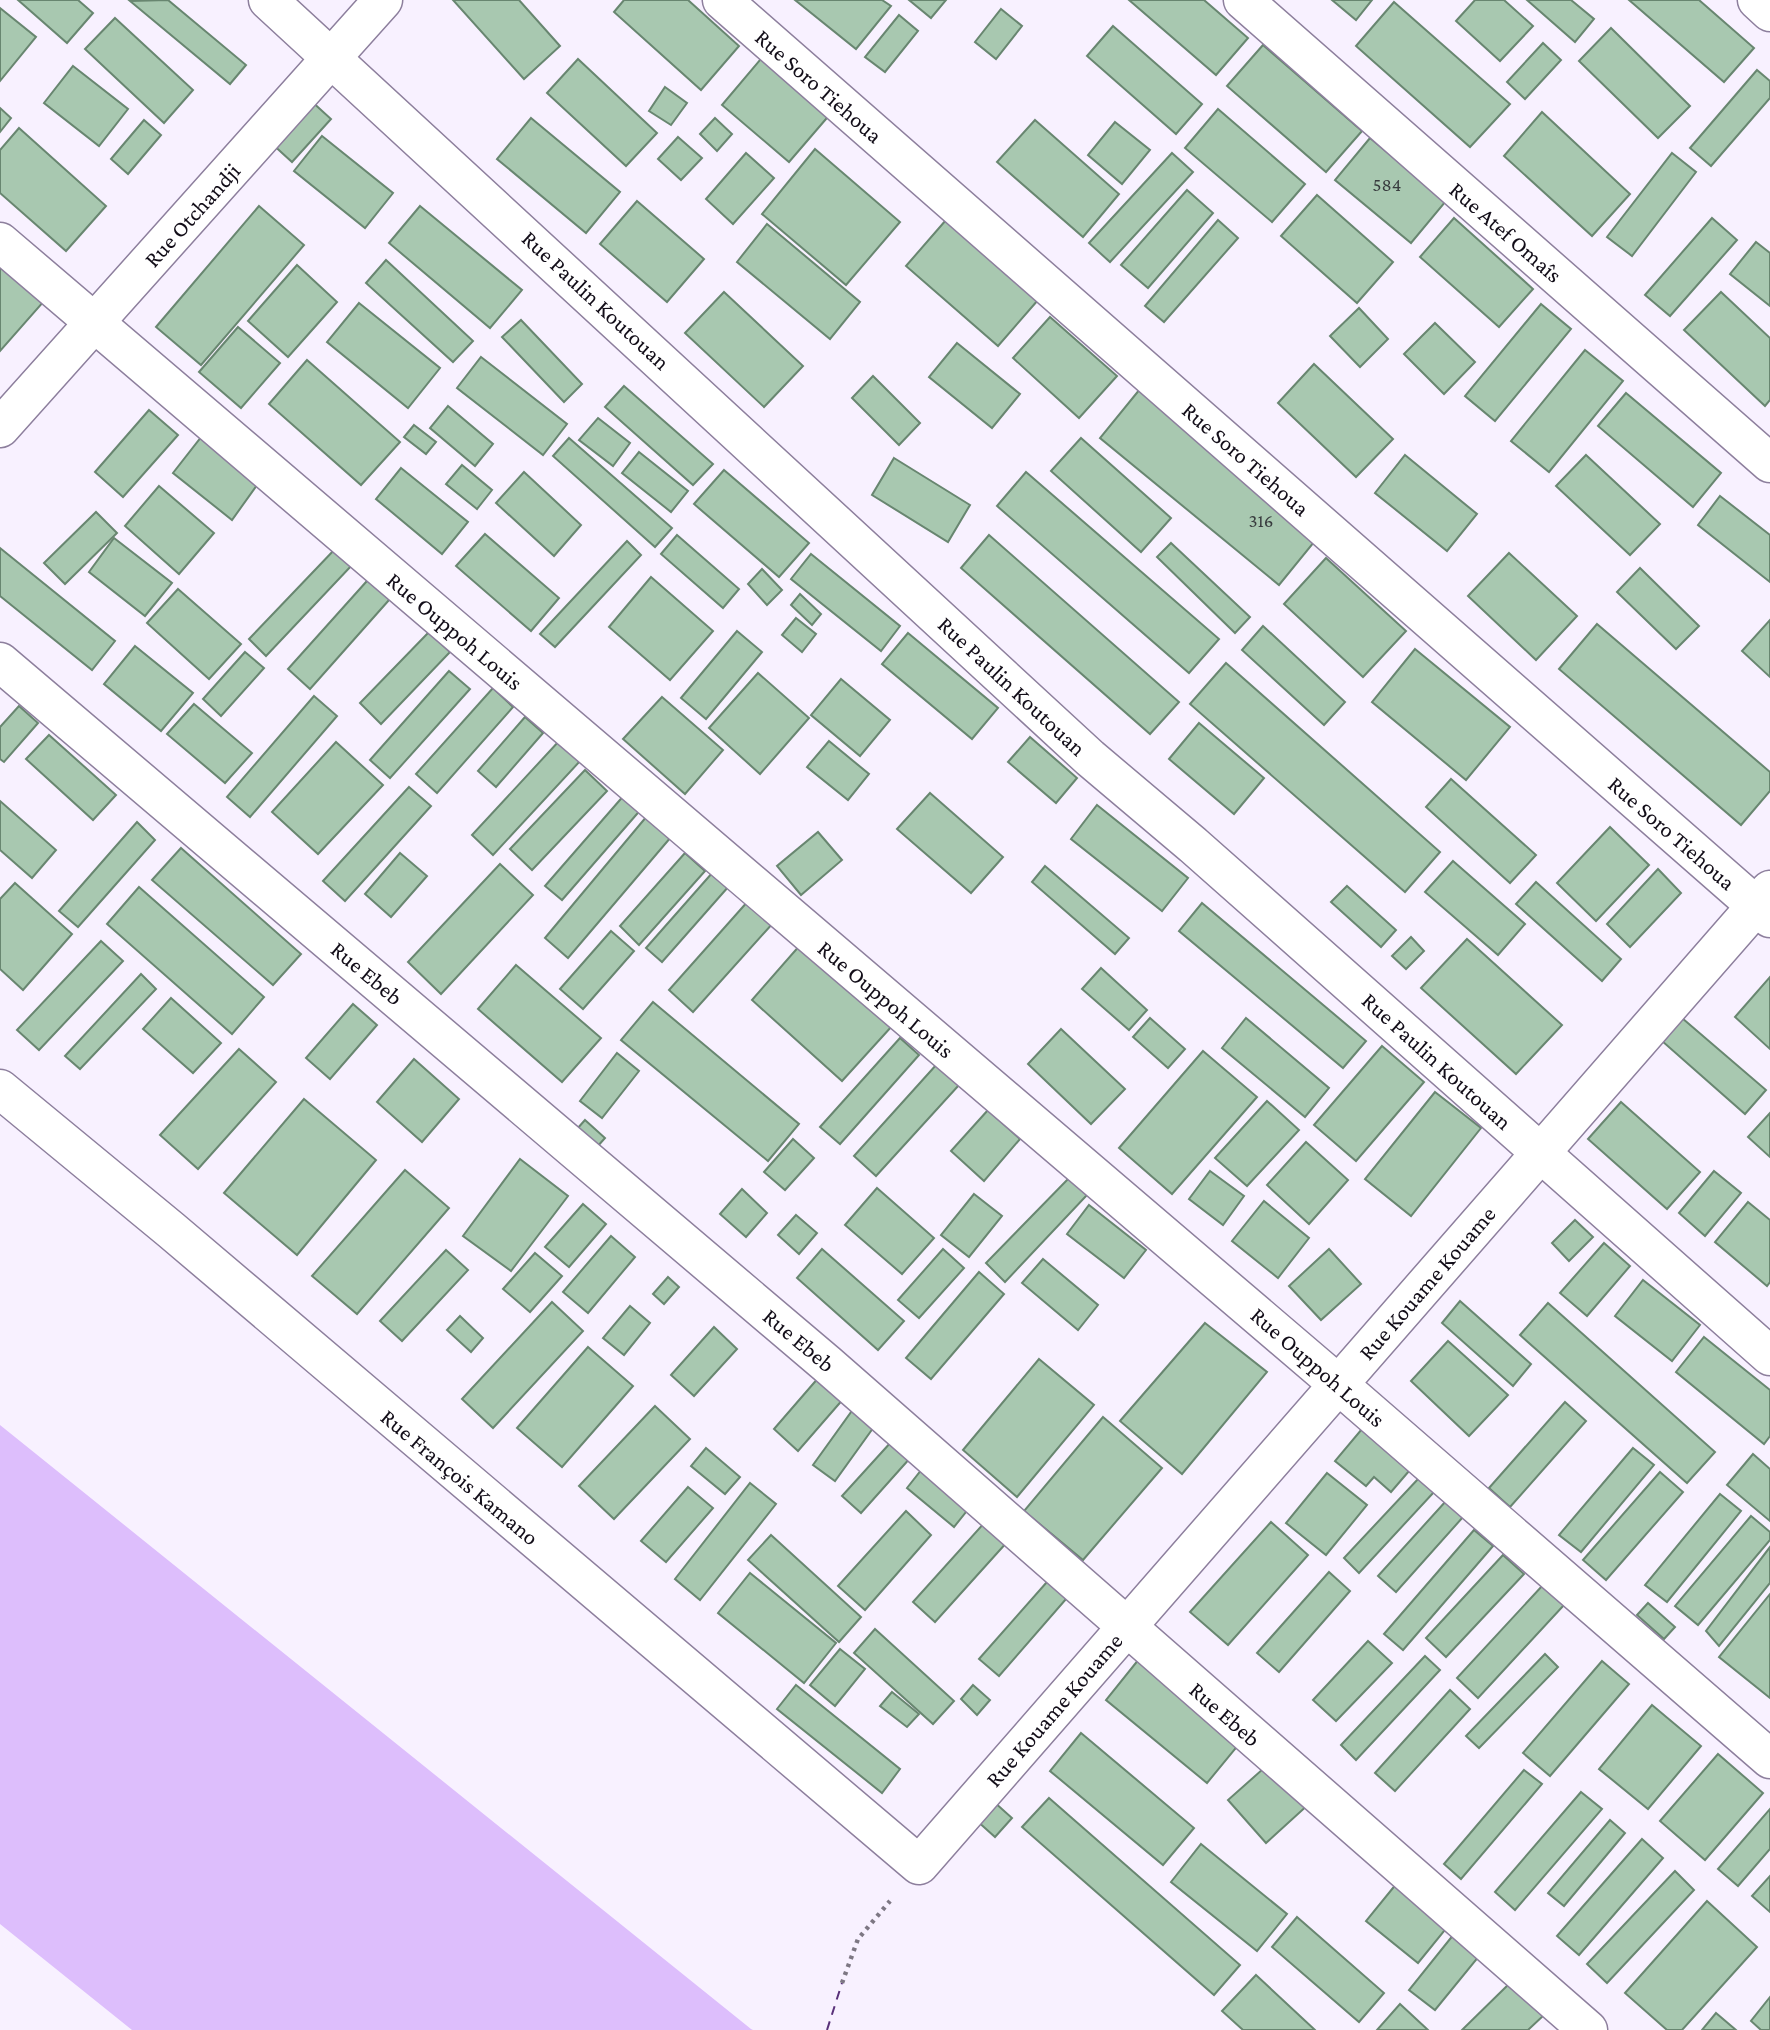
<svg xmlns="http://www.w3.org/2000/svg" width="1770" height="2030" viewBox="0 0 1770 2030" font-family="'Crimson Pro',serif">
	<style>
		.water { fill: #ddbefc }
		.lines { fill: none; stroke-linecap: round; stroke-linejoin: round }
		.ferry { stroke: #593179; stroke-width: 2; stroke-dasharray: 9 7; stroke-linecap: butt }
		.building { fill: #a8c8b0; stroke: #688670; stroke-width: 2 }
		.street-casing { stroke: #8d7f9d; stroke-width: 41 }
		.path { stroke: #7d7783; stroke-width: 4.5; stroke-dasharray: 3.5 5; stroke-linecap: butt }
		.street { stroke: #fff; stroke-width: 38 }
		.labels { text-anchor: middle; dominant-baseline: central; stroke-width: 5; stroke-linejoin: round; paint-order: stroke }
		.number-label { font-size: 19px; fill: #383c3e }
		.street-label { font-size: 23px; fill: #120d18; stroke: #fff }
	</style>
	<rect width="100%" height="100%" fill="#f8f1ff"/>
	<polygon class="water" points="0,1425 751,2029 753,2030 132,2030 0,1924"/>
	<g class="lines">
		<polyline class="ferry" points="827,2030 842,1983"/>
	</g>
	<g class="building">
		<polygon points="18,0 78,0 93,13 67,43"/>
		<polygon points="168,0 246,65 230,84 130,1"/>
		<polygon points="453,0 519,0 560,46 524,79"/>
		<polygon points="624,0 688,0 739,46 701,90 614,12"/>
		<polygon points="795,0 882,0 891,6 856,49"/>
		<polygon points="909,0 946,0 931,18"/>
		<polygon points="1129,0 1204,0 1248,38 1216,75"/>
		<polygon points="1332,0 1372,0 1356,20"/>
		<polygon points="1475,0 1504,0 1533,26 1500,61 1456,21"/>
		<polygon points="1527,0 1571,0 1594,19 1575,42"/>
		<polygon points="1629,0 1699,0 1754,48 1724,82"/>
		<polygon points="1394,2 1510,104 1470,147 1356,46"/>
		<polygon points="0,8 36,37 0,81"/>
		<polygon points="1001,9 1022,26 996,59 975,42"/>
		<polygon points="899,15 918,31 885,72 865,57"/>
		<polygon points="115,18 193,90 164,123 85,49"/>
		<polygon points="1113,26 1202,104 1176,134 1087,56"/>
		<polygon points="1611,28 1690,106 1658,138 1579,61"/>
		<polygon points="1543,43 1561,60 1525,99 1507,82"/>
		<polygon points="1263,45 1362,131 1326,172 1227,86"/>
		<polygon points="765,54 832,112 789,162 722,105"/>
		<polygon points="578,59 657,133 626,166 547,93"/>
		<polygon points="73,66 128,109 99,146 44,103"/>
		<polygon points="1757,70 1770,81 1770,98 1711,166 1690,148"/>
		<polygon points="665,87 687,103 671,125 649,111"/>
		<polygon points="309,99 331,119 292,162 270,142"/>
		<polygon points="0,108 11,118 0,132"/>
		<polygon points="1218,109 1305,184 1272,222 1185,148"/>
		<polygon points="1542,112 1630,194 1592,236 1504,156"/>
		<polygon points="531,118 620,192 586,233 497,159"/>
		<polygon points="715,118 732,134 717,151 700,134"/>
		<polygon points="144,120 161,135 128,174 111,159"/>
		<polygon points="1035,120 1119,194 1083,237 997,162"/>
		<polygon points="1115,122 1150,150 1122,184 1088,155"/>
		<polygon points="19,128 106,206 66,251 0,193 0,150"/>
		<polygon points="322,136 393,193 365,228 294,171"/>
		<polygon points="678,137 702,158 681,180 658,159"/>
		<polygon points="1370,138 1446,201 1411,243 1335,180"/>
		<polygon points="815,149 900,222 846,285 762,214"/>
		<polygon points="746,153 774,178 733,224 706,199"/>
		<polygon points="1172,153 1193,172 1110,262 1089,243"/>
		<polygon points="1672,153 1696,172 1632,256 1607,237"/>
		<polygon points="1187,190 1213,213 1148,288 1121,265"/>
		<polygon points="1317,195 1393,262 1357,303 1281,236"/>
		<polygon points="637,201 704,259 667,302 600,244"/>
		<polygon points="259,206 304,245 201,365 156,327"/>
		<polygon points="420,206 522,290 490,328 389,243"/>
		<polygon points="1454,218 1533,289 1499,327 1420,257"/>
		<polygon points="1712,218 1737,240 1670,316 1645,295"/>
		<polygon points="946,220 1038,300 998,346 906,266"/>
		<polygon points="1218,220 1238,238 1164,322 1145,306"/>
		<polygon points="767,224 860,302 830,339 737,262"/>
		<polygon points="1756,242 1770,253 1770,306 1730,274"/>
		<polygon points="386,260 473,341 453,362 366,283"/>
		<polygon points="297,265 337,302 288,357 248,321"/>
		<polygon points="0,267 45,300 0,351"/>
		<polygon points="724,292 803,366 764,407 685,333"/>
		<polygon points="1721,292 1770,338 1770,400 1765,406 1684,330"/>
		<polygon points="359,303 440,368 408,408 327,342"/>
		<polygon points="1541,304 1571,329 1495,421 1465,396"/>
		<polygon points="1359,308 1388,339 1360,367 1330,336"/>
		<polygon points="1050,317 1117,376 1079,418 1013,358"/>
		<polygon points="521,320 582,384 564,402 502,337"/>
		<polygon points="1435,323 1475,362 1444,394 1404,354"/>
		<polygon points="238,327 280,363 241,408 199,372"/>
		<polygon points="957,343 1020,394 992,428 929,377"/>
		<polygon points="1585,350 1623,381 1549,472 1511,441"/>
		<polygon points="481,357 567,424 543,455 457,388"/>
		<polygon points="307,360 400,442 361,485 269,404"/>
		<polygon points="1314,364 1393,439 1356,477 1278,403"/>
		<polygon points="873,376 920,423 899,445 852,398"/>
		<polygon points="624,386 713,464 693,485 605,407"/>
		<polygon points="1140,389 1319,536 1279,585 1100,438"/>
		<polygon points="1626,393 1721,473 1693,507 1598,426"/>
		<polygon points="448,406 493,444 475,466 430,428"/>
		<polygon points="149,410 178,435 123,497 95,472"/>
		<polygon points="598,418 630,443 613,466 579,440"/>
		<polygon points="414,425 436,442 426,454 404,437"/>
		<polygon points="202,436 260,481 232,520 173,473"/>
		<polygon points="569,438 672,528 655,547 553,456"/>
		<polygon points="1081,438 1171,518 1141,552 1051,471"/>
		<polygon points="639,452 688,491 671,512 622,473"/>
		<polygon points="1405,455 1477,514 1447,551 1375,493"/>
		<polygon points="1586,455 1660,524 1630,555 1556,486"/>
		<polygon points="894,458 970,505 948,542 872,495"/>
		<polygon points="462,465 492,490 477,509 446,484"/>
		<polygon points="401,468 468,522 442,554 376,499"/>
		<polygon points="724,470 809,543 779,577 694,504"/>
		<polygon points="524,472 581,525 554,556 496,503"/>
		<polygon points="1026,472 1219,639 1189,673 997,506"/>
		<polygon points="159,486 214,533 179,574 125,526"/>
		<polygon points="1720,496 1770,535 1770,582 1698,525"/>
		<polygon points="96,512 117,533 65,584 44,563"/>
		<polygon points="485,534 559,598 531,631 456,566"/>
		<polygon points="677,535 739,589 723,608 661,554"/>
		<polygon points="989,535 1179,702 1150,734 961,568"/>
		<polygon points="114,538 172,583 145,616 89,572"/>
		<polygon points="627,541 641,555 555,647 540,634"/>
		<polygon points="1171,543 1250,617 1235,633 1157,557"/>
		<polygon points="0,548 115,641 92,670 0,596"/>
		<polygon points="336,548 353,564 266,656 249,639"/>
		<polygon points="1509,553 1577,616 1536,660 1468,596"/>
		<polygon points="811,554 900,626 881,651 791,579"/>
		<polygon points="1326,558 1406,631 1363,677 1284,604"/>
		<polygon points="1640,568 1699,626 1676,649 1617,592"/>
		<polygon points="762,569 782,590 767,605 748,584"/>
		<polygon points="375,572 397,591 310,689 288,669"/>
		<polygon points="651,577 713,631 670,680 609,627"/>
		<polygon points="178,589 241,644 209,679 147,623"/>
		<polygon points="800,594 821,614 812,625 791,605"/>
		<polygon points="796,618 816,634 802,652 782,635"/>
		<polygon points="1770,620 1770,677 1742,651"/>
		<polygon points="1597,624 1770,772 1770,791 1741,825 1559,669"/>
		<polygon points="1263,626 1345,702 1324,725 1242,650"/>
		<polygon points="737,631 762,652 706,719 681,698"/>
		<polygon points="429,632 450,652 381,724 360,703"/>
		<polygon points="908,633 998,708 972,739 882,664"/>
		<polygon points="135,646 193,693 161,731 104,684"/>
		<polygon points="1415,649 1510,727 1466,780 1372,702"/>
		<polygon points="245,652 264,668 221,716 203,699"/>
		<polygon points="1226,663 1440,852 1405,892 1190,704"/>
		<polygon points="449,671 470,689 390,778 370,760"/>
		<polygon points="758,673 809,718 760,774 709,728"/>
		<polygon points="841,679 890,720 860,756 811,715"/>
		<polygon points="493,688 513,707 437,793 416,774"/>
		<polygon points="314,696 337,716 250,817 227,797"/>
		<polygon points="662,697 723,750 685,794 623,739"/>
		<polygon points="194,704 252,753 225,783 167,734"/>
		<polygon points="19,706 38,723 4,762 0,759 0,727"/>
		<polygon points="525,717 543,733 496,787 478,771"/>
		<polygon points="1199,723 1264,778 1234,814 1169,759"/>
		<polygon points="49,735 116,795 93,820 26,759"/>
		<polygon points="1030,737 1077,778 1056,803 1008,762"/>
		<polygon points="560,740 581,760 493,855 472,835"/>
		<polygon points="829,741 869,774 848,800 807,767"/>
		<polygon points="336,742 383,785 318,854 272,812"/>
		<polygon points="585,770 607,791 532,870 510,849"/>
		<polygon points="1451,779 1536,855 1510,883 1426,807"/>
		<polygon points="409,787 431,806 345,901 323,881"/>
		<polygon points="626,793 643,807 562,900 545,886"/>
		<polygon points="930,793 1003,857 971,893 897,829"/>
		<polygon points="0,801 56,850 32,878 0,850"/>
		<polygon points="1097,805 1188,878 1162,911 1071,839"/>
		<polygon points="647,816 671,837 568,958 545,938"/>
		<polygon points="137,822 155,840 78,927 59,911"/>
		<polygon points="1610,827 1649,865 1596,921 1557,883"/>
		<polygon points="818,832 842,860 801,895 777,866"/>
		<polygon points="181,848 301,954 273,985 152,880"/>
		<polygon points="400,853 427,876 391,917 365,894"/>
		<polygon points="685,853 705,871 639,945 620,926"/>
		<polygon points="1453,861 1525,924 1498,955 1425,892"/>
		<polygon points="500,864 533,895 441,994 408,962"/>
		<polygon points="1045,866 1129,938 1115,954 1032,882"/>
		<polygon points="1658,869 1681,893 1630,947 1607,924"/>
		<polygon points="713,872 729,886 662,962 646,948"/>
		<polygon points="1536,882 1621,959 1602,981 1516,904"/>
		<polygon points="15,883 72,934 23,990 0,969 0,899"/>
		<polygon points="1347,886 1396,930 1381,947 1331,902"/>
		<polygon points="139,887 264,997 232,1034 107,924"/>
		<polygon points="749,900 774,922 693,1012 669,990"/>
		<polygon points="1202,903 1366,1041 1343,1068 1179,931"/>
		<polygon points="611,931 634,951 583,1009 560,989"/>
		<polygon points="1411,937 1424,951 1406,969 1392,956"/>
		<polygon points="1467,939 1562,1025 1516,1074 1421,988"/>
		<polygon points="101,941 123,961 39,1050 17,1030"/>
		<polygon points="801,944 892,1026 842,1081 752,1000"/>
		<polygon points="516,965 601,1038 562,1082 478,1009"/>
		<polygon points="1101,968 1147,1010 1129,1030 1082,989"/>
		<polygon points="141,974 156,989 80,1069 65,1056"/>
		<polygon points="1770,977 1770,1049 1735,1017"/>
		<polygon points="171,998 221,1043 193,1073 143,1029"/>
		<polygon points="653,1002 799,1124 768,1161 621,1040"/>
		<polygon points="353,1004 377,1025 330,1079 306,1058"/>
		<polygon points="1150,1018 1185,1049 1168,1068 1133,1037"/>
		<polygon points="1246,1018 1329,1088 1305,1117 1222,1048"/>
		<polygon points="1682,1018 1766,1090 1745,1114 1662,1041"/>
		<polygon points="1061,1029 1125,1089 1091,1124 1028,1064"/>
		<polygon points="900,1038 919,1055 840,1144 820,1127"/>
		<polygon points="1382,1046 1424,1082 1356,1161 1314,1125"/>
		<polygon points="239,1049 276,1082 198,1169 160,1135"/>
		<polygon points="1203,1051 1257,1097 1172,1194 1119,1148"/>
		<polygon points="617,1053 639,1071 602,1118 580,1101"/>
		<polygon points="414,1059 459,1099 422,1142 377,1102"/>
		<polygon points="937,1064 959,1085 876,1176 854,1156"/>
		<polygon points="1435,1092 1481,1128 1411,1216 1365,1179"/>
		<polygon points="304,1099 376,1160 297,1255 224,1193"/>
		<polygon points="1267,1101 1299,1130 1247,1186 1215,1158"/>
		<polygon points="1621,1102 1700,1172 1667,1209 1588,1139"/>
		<polygon points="988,1110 1020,1139 984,1181 951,1151"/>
		<polygon points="1770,1113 1770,1157 1748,1137"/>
		<polygon points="585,1120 605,1138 588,1157 568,1139"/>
		<polygon points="793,1139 814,1158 785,1190 764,1172"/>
		<polygon points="1306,1142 1348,1180 1309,1224 1267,1185"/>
		<polygon points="520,1159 568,1196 511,1271 463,1236"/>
		<polygon points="405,1170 449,1208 357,1314 312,1276"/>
		<polygon points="1210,1171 1244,1196 1223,1225 1189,1199"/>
		<polygon points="1714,1171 1741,1193 1705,1236 1679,1213"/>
		<polygon points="1070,1177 1087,1195 1005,1282 986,1263"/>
		<polygon points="877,1188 934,1238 902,1274 845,1225"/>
		<polygon points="742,1189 767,1213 746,1237 720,1214"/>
		<polygon points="974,1194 1002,1216 969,1257 941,1235"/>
		<polygon points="1264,1201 1309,1238 1278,1278 1232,1241"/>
		<polygon points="1748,1202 1770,1220 1770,1282 1767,1286 1715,1242"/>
		<polygon points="583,1204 606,1224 569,1267 545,1247"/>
		<polygon points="1089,1205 1146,1250 1124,1278 1067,1234"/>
		<polygon points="796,1215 817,1233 799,1254 778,1235"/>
		<polygon points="1575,1220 1593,1237 1569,1261 1552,1243"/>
		<polygon points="611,1236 635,1257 588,1313 563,1292"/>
		<polygon points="1604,1243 1630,1266 1587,1316 1560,1293"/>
		<polygon points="822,1249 904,1321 878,1350 797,1278"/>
		<polygon points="943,1249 964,1268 919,1318 898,1300"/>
		<polygon points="1329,1249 1361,1284 1321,1320 1289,1286"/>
		<polygon points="446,1250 468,1270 402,1341 380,1321"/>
		<polygon points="535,1253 562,1276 530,1312 503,1289"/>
		<polygon points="1043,1259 1098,1305 1078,1330 1022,1283"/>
		<polygon points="979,1272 1004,1294 931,1379 906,1358"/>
		<polygon points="668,1277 679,1287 664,1304 653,1294"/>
		<polygon points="1643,1280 1700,1325 1672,1361 1615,1316"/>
		<polygon points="1460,1301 1531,1364 1513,1386 1442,1323"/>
		<polygon points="552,1302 583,1331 493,1428 462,1399"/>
		<polygon points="1548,1303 1715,1452 1687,1483 1520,1335"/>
		<polygon points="630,1306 650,1323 624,1355 603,1338"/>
		<polygon points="460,1316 483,1338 471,1352 447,1330"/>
		<polygon points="1205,1323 1267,1372 1182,1474 1120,1421"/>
		<polygon points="714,1327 737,1349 694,1396 671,1375"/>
		<polygon points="1704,1337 1770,1390 1770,1436 1764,1444 1676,1372"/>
		<polygon points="1448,1341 1508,1395 1469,1436 1411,1381"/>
		<polygon points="588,1347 633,1386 562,1467 517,1428"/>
		<polygon points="1039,1359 1094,1405 1017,1497 963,1450"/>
		<polygon points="826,1369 851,1390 798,1451 774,1429"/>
		<polygon points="1565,1402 1586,1421 1510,1507 1489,1488"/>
		<polygon points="655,1406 690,1439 614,1519 579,1486"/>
		<polygon points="854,1408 876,1424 835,1481 813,1465"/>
		<polygon points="1103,1417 1162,1468 1083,1560 1024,1511"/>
		<polygon points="1367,1423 1415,1464 1391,1492 1374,1477 1366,1486 1335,1461"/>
		<polygon points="892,1441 911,1457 861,1513 842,1496"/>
		<polygon points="706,1448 740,1477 725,1494 691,1466"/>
		<polygon points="1633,1448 1654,1465 1581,1552 1559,1535"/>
		<polygon points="1753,1454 1770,1469 1770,1521 1727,1485"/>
		<polygon points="926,1464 974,1502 954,1527 907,1488"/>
		<polygon points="1660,1472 1683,1492 1606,1580 1583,1560"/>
		<polygon points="1327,1473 1367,1505 1326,1555 1286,1523"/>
		<polygon points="1419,1478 1434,1492 1359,1573 1344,1558"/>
		<polygon points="750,1483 776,1504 700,1600 675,1579"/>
		<polygon points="688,1487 713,1508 666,1562 641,1541"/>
		<polygon points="1720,1494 1741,1511 1667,1602 1645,1585"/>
		<polygon points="1446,1501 1463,1517 1396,1592 1378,1576"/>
		<polygon points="906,1511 931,1535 865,1610 838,1586"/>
		<polygon points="1751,1516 1770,1532 1770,1540 1698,1625 1675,1606"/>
		<polygon points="986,1521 1008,1541 935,1622 913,1602"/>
		<polygon points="1271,1522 1308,1555 1228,1645 1190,1612"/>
		<polygon points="1474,1530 1493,1546 1403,1650 1384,1634"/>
		<polygon points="771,1535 861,1617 839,1642 748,1560"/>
		<polygon points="1770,1547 1770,1583 1719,1646 1706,1631"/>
		<polygon points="1503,1555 1524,1574 1446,1657 1426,1638"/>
		<polygon points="1329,1572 1350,1591 1279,1672 1257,1653"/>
		<polygon points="750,1573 836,1643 804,1683 718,1613"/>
		<polygon points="1054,1574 1073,1591 999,1676 979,1659"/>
		<polygon points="1543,1585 1564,1605 1478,1698 1457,1678"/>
		<polygon points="1770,1594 1770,1698 1719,1657"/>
		<polygon points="1648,1603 1675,1627 1664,1639 1637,1615"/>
		<polygon points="875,1629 954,1701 933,1724 854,1653"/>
		<polygon points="1368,1641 1392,1663 1336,1721 1313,1700"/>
		<polygon points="840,1649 865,1669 835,1706 810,1685"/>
		<polygon points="1545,1654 1558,1667 1479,1748 1466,1736"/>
		<polygon points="1425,1656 1440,1670 1356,1760 1341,1745"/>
		<polygon points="1139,1659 1240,1743 1207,1783 1106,1700"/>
		<polygon points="1602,1661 1629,1684 1550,1776 1523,1753"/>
		<polygon points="796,1685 900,1769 882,1793 777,1709"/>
		<polygon points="973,1685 990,1700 977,1715 961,1699"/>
		<polygon points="1450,1690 1470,1709 1395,1791 1375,1773"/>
		<polygon points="892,1692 919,1714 907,1727 880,1706"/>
		<polygon points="1652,1705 1701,1746 1648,1809 1599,1769"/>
		<polygon points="1081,1733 1194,1828 1163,1865 1050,1771"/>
		<polygon points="1718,1754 1763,1793 1705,1860 1660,1821"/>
		<polygon points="1272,1761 1310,1803 1266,1843 1228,1800"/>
		<polygon points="1524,1770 1542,1784 1461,1879 1444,1864"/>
		<polygon points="1581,1792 1602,1809 1515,1910 1495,1892"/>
		<polygon points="1049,1798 1240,1965 1214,1995 1022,1827"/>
		<polygon points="993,1801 1012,1818 995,1837 976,1820"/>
		<polygon points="1770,1809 1770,1849 1738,1886 1718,1869"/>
		<polygon points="1610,1820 1625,1833 1564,1906 1548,1893"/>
		<polygon points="1642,1839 1663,1858 1579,1955 1557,1936"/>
		<polygon points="1201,1844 1287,1914 1257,1951 1171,1882"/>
		<polygon points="1675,1871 1694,1890 1607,1983 1587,1964"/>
		<polygon points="1770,1876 1770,1912 1752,1896"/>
		<polygon points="1397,1883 1449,1925 1418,1963 1366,1921"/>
		<polygon points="1707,1901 1757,1947 1682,2030 1667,2030 1625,1993"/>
		<polygon points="1297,1917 1384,1993 1359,2022 1272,1947"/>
		<polygon points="1454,1934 1480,1955 1435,2010 1409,1990"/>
		<polygon points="1256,1975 1315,2030 1243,2030 1222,2011"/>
		<polygon points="1512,1981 1544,2015 1528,2030 1462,2030"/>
		<polygon points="1770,1997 1770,2030 1761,2030 1751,2021"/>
		<polygon points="1400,2004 1428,2030 1377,2030"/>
		<polygon points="1716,2013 1736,2030 1702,2030"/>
	</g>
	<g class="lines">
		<g class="street-casing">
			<g id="street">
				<polyline points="268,0 1090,758 1193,845 1770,1356"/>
				<polyline points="722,0 1770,918"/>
				<polyline points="1243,0 1770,463"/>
				<polyline points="1757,0 1770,12"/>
				<polyline points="0,242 1339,1385 1770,1759"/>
				<polyline points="0,428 383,0"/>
				<polyline points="0,662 827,1364 1588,2030"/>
				<polyline points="0,1089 171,1230 919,1865 1770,890"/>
			</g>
		</g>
		<polyline class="path" points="842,1983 858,1939 890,1901"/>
		<use href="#street" class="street"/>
	</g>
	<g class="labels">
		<g class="number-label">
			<text x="1387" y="184">584</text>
			<text x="1261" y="520">316</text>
		</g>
		<g class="street-label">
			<text transform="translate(819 86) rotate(41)">Rue Soro Tiehoua</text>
			<text transform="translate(192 215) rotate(-48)">Rue Otchandji</text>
			<text transform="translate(1506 232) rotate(41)">Rue Atef Omaîs</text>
			<text transform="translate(596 300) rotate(43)">Rue Paulin Koutouan</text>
			<text transform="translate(1246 459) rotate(41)">Rue Soro Tiehoua</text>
			<text transform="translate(455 631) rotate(40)">Rue Ouppoh Louis</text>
			<text transform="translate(1012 686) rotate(43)">Rue Paulin Koutouan</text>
			<text transform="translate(1672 833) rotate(41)">Rue Soro Tiehoua</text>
			<text transform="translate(367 973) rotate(40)">Rue Ebeb</text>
			<text transform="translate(886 999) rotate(40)">Rue Ouppoh Louis</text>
			<text transform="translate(1437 1061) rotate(42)">Rue Paulin Koutouan</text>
			<text transform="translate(1427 1283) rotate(-49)">Rue Kouame Kouame</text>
			<text transform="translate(799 1340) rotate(40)">Rue Ebeb</text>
			<text transform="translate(1318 1367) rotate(41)">Rue Ouppoh Louis</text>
			<text transform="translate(460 1477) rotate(40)">Rue François Kamano</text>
			<text transform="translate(1054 1710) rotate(-49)">Rue Kouame Kouame</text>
			<text transform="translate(1225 1714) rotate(41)">Rue Ebeb</text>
		</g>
	</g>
</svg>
